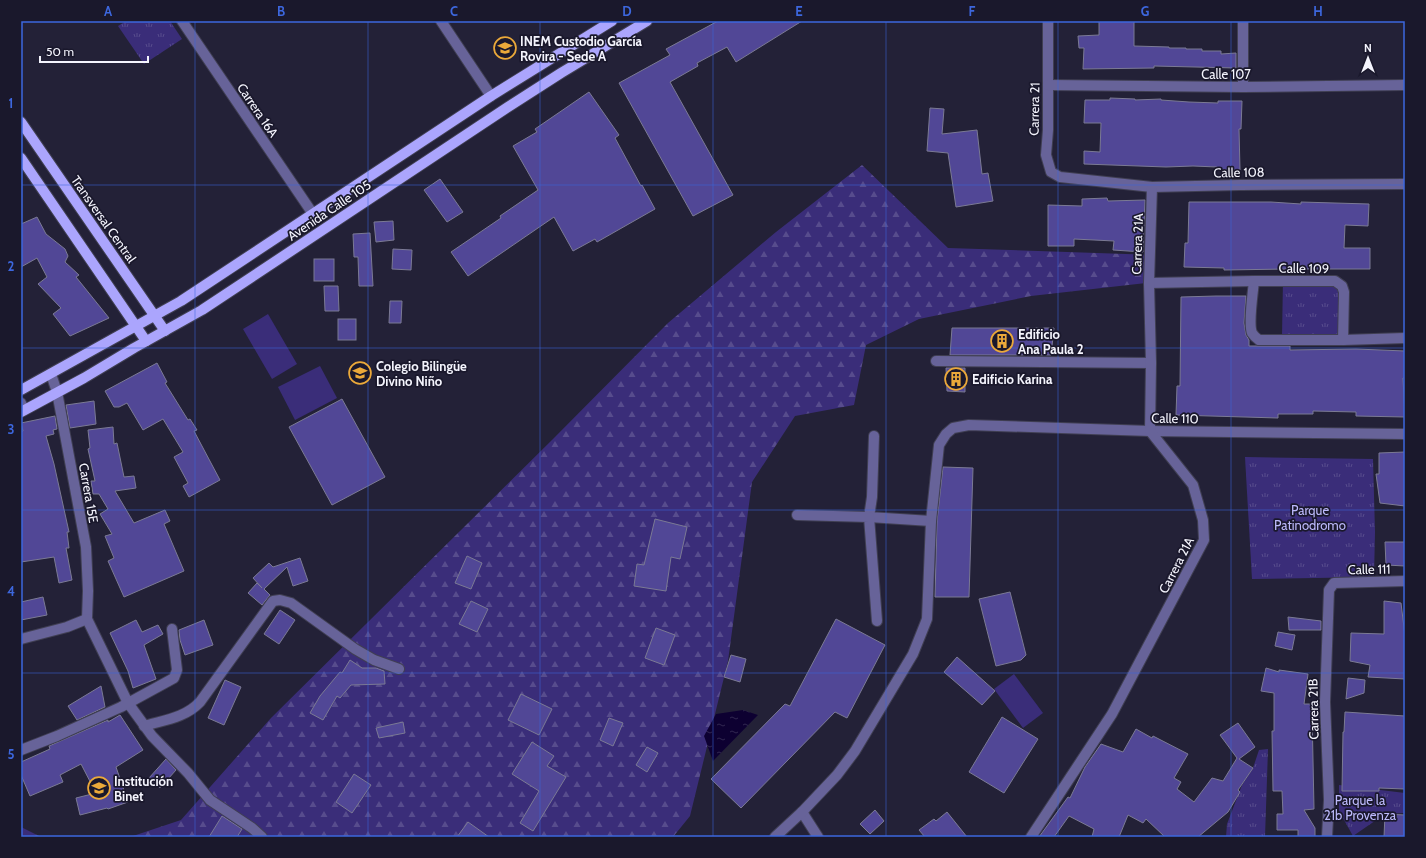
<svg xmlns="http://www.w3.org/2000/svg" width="1426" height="858" viewBox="0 0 1426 858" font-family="Cabin,sans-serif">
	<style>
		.grass { fill: #3a2d79 }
		.forest { fill: url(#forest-firs) }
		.park { fill: url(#park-tufts) }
		.water { fill: url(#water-ripples) }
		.building { fill: #514796; stroke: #7b7a94 }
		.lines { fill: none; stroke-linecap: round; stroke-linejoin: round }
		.minor-casing { stroke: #403f53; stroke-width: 12 }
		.major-casing { stroke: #403f53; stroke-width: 12 }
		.minor { stroke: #676399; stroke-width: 10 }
		.major { stroke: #aba5fd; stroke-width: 10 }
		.grid { fill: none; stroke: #3d67de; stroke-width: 1; stroke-opacity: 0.55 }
		.labels { text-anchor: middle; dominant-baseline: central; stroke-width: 3.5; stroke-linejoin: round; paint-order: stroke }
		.poi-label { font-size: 13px; font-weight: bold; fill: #f4f4fd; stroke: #1a182c; text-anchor: start }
		.street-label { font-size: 13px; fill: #f4f4fd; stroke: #1a182c }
		.park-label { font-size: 13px; fill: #bcb9fb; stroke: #1a182c }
		.neatline { fill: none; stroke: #3d67de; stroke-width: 1.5 }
		.grid-label { font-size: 13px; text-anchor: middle; font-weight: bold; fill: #3d67de }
	</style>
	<defs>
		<pattern id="forest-firs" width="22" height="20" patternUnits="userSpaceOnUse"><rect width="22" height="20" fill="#3a2d79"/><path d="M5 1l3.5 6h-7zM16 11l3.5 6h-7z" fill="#574c8d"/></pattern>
		<pattern id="park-tufts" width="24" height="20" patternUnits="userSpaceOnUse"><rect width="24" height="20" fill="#3a2d79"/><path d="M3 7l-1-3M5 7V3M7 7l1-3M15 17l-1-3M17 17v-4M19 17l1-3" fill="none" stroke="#574c8d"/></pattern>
		<pattern id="water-ripples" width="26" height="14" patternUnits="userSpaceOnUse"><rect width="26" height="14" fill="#0d0031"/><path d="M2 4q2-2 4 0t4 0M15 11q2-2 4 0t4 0" fill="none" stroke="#312650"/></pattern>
	</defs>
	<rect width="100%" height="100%" fill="#232137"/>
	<g class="grass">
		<polygon points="268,314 297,364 272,379 243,329"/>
		<polygon points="320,366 337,398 295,420 278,387"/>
		<polygon points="1014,674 1043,713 1023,728 994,689"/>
	</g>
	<g class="forest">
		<polygon points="862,165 948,248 1155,255 1146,283 1031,296 919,319 866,345 854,405 795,416 752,482 728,661 690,816 673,837 130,837 181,820 271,718 553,439 668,323 776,232"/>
		<polygon points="21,827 41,837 21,837"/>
	</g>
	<g class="park">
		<polygon points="126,21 170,21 182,39 144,64 118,26"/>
		<polygon points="1283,280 1340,282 1339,337 1282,337"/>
		<polygon points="1245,457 1373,459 1375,532 1374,577 1252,579"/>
		<polygon points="1268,749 1265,837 1226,837 1227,824 1242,785 1253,768 1259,750"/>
		<polygon points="1339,785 1405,793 1405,813 1385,814 1353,836 1339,811"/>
	</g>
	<polygon class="water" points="743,710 758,715 713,761 704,736 716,714"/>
	<g class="building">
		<polygon points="718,21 802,21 736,62 727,47 697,63 698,66 670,82 733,195 693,216 619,83 670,55 666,49"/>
		<polygon points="1099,21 1134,21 1134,46 1169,47 1169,48 1186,48 1186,49 1202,49 1202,51 1221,51 1221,54 1236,53 1236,68 1154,66 1154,68 1083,69 1084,48 1079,48 1078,36 1099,35"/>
		<polygon points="589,92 619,135 615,138 641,186 642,185 655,209 597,242 595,239 573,251 554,217 468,276 451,252 501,218 500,216 538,190 513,146 537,132 535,129"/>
		<polygon points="1110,98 1135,99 1135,100 1161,99 1161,100 1189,102 1218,103 1218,101 1242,101 1241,129 1239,129 1240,170 1217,170 1217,167 1193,166 1166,167 1084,164 1084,151 1100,152 1101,123 1084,123 1085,100 1110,100"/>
		<polygon points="930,108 944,109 942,134 977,130 982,174 988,173 993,201 956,207 948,153 927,151"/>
		<polygon points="440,179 463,212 447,222 424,190"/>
		<polygon points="1107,198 1108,201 1145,200 1143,252 1113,250 1114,241 1074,239 1074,246 1048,246 1048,205 1082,206 1082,199"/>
		<polygon points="1189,202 1271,202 1301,204 1301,202 1369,204 1368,226 1345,225 1344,248 1370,248 1370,269 1288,269 1224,270 1224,268 1184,267 1185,243 1188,243"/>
		<polygon points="37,217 46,234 65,249 68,256 65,262 79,275 76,277 109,318 70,336 53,314 61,308 38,284 47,277 37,258 21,267 21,224"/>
		<polygon points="393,221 394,240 376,242 374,222"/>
		<polygon points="370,233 373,286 359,286 358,257 354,257 353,234"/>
		<polygon points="393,249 412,250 411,270 392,269"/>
		<rect x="314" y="259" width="20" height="22"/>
		<polygon points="324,286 338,286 339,311 325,311"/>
		<polygon points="1216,296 1246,296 1244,323 1246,335 1249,340 1249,346 1290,346 1290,350 1356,349 1405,351 1405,378 1403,378 1405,417 1356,416 1356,412 1313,411 1313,414 1278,414 1278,418 1176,415 1177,386 1180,386 1181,297"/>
		<polygon points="390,301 402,301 401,323 389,323"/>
		<rect x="338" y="319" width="18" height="21"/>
		<polygon points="952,328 1054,328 1051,355 950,355"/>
		<polygon points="157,363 167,382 165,383 188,420 190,419 197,430 194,431 220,480 189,497 183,486 188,483 174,457 183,452 163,419 143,430 127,403 119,407 114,407 105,391"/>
		<polygon points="946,368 965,368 965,392 947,391"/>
		<polygon points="342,399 385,477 332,505 289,427"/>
		<polygon points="94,401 96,424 70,428 66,405"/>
		<polygon points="55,416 57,429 53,430 54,434 46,436 54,464 69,532 67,532 69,548 66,548 72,580 59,583 54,557 21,562 21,432 23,431 21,423"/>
		<polygon points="113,427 114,444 117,443 124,477 134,476 136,488 115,491 134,523 165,510 170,521 164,524 184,571 124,597 108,561 114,558 105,536 112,534 100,514 108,509 99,494 93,494 91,481 95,481 88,449 90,448 88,430"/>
		<polygon points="1405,452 1405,506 1380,503 1376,474 1379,474 1379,453"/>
		<polygon points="943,467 973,468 969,597 935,597 937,521"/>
		<polygon points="655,519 687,527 680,559 671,557 666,591 634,586 637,564 644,565"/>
		<polygon points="1385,542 1405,542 1405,566 1386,565"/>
		<polygon points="467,556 482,563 471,589 455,583"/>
		<polygon points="300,558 308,581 293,586 287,567 264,589 270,595 262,605 248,593 257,583 262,588 253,578 269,563 273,567"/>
		<polygon points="1010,592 1026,655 1021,660 996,666 979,599"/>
		<polygon points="43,597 47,615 21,620 21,602"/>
		<polygon points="471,601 488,609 477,632 459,624"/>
		<polygon points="1384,601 1401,603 1405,636 1405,679 1368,677 1370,665 1350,661 1351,633 1384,634"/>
		<polygon points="280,610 295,620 279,644 264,634"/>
		<polygon points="1288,617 1321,621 1321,630 1289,630"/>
		<polygon points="836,619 885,645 847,718 835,712 741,808 711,779 785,704 790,706"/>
		<polygon points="136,620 142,632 158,625 163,634 144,645 156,679 133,688 128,671 110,633"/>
		<polygon points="204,620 213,645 185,655 180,640 179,630"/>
		<polygon points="656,628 675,635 664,665 645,658"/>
		<polygon points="1278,632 1295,635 1292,650 1275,646"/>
		<polygon points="731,655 746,659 740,682 724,677"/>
		<polygon points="957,657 995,691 982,705 944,672"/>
		<polygon points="350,660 362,668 376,668 384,671 385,684 351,685 340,698 337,696 323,720 310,713 320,696 340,672 342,673"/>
		<polygon points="1266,668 1279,672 1279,670 1308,674 1304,704 1319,704 1319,708 1312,711 1314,809 1304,810 1315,828 1315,837 1298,837 1298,830 1277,830 1277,814 1283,814 1282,791 1273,791 1272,731 1274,731 1274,693 1261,691"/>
		<polygon points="1348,678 1365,680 1364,693 1346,699"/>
		<polygon points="225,680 241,687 224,725 208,718"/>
		<polygon points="101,686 105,707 77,720 68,706"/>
		<polygon points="521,694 552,709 539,735 508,720"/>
		<polygon points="1345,712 1405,716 1405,789 1379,788 1379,791 1342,791 1343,732 1344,732"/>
		<polygon points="120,715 143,750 116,767 128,802 108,809 107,808 80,815 76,798 96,793 81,764 60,775 63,782 30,796 21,775 21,762 50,749 49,746 108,720 108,722"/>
		<polygon points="1002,717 1038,739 1004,793 969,772"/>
		<polygon points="609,718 623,723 613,746 600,740"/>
		<polygon points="403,722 405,733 379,738 376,728"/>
		<polygon points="1238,723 1255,747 1239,759 1253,768 1238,790 1240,792 1228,812 1198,837 1165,837 1146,819 1143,823 1128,815 1119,837 1092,837 1094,829 1069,816 1054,837 1039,837 1068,797 1070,798 1085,767 1101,744 1123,752 1136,729 1152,738 1153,736 1188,754 1174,778 1181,782 1177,789 1194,802 1212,778 1223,781 1237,758 1220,735"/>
		<polygon points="532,742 554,756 547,766 566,777 533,831 520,823 539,791 512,774"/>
		<polygon points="647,747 658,753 647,772 636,765"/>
		<polygon points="166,759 176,770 160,788 149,778"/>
		<polygon points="354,774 371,785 352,813 336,802"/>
		<polygon points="875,810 884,821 870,834 860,824"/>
		<polygon points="947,812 967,837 925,837 919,830 934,819 936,821"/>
		<polygon points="1385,814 1405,815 1405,837 1384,837"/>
		<polygon points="222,816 242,829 237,837 209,837"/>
		<polygon points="468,822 489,837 457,837"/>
	</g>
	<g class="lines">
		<g class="minor-casing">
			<g id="minor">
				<polyline points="182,21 313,214"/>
				<polyline points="441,21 491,96"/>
				<polyline points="1048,21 1048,130 1046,155 1051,172 1060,177 1152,187 1240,185 1405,184"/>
				<polyline points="1243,21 1243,87"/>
				<polyline points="1048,85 1243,87 1405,85"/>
				<path d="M1254,281C1253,292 1248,324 1252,333C1254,336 1256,338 1259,340H1343"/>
				<polyline points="1149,283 1254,281 1335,281 1342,286 1344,292 1343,340 1405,338"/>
				<polyline points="936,361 1151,363"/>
				<polyline points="51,374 57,392 86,547 88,591 87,619 128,703 152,736 188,773 210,800 252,828 262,837"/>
				<polyline points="21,403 24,410"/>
				<polyline points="874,436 872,497 869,517 931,521"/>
				<polyline points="797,515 869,517 877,621"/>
				<polyline points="21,639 67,627 87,619"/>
				<path d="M144,726C164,720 185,718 200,702L273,601L280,600L291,603L355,649L374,660L399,669"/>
				<polyline points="21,750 57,736 121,707 174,678 177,670 172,629"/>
				<polyline points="802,812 818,837"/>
				<polyline points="775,837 802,812 837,775 855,751 913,654 927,619 931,521 939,445 946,434 953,428 969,425 1150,431 1405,434"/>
				<polyline points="1031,837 1112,714 1204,540 1203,520 1193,485 1150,431 1151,363 1149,283 1152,187"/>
				<polyline points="1327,837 1329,800 1325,702 1329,590 1334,583 1405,581"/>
			</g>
		</g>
		<g class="major-casing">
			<g id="major">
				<polyline points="21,122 165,331"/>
				<polyline points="21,158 146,341"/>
				<polyline points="21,390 181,301 491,96 612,21"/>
				<polyline points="21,412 84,378 134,348 202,310 508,107 561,73 647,21"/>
			</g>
		</g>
		<use href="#minor" class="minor"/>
		<use href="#major" class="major"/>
	</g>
	<path class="grid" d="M195,21V837M368,21V837M540,21V837M713,21V837M886,21V837M1058,21V837M1231,21V837M21,185H1405M21,348H1405M21,510H1405M21,673H1405"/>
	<defs>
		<g id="school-ring" transform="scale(1.15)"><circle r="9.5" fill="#1a182c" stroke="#eba93a" stroke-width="1.5"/><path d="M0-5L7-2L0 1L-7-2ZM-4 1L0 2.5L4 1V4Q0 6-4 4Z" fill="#eba93a"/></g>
		<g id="building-ring" transform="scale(1.15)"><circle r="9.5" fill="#1a182c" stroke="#eba93a" stroke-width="1.5"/><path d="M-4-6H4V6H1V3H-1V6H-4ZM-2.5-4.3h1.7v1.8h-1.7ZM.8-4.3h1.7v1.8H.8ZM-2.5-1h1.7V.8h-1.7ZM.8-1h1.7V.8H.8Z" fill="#eba93a"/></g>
	</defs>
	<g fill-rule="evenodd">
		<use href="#school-ring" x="505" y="48"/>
		<use href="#building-ring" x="1002" y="341"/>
		<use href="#school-ring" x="360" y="373"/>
		<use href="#building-ring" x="956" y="379"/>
		<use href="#school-ring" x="99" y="788"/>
	</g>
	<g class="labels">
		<g class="poi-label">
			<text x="520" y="41">INEM Custodio García<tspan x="520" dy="15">Rovira - Sede A</tspan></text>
			<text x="1018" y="334">Edificio<tspan x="1018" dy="15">Ana Paula 2</tspan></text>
			<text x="376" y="366">Colegio Bilingüe<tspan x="376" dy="15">Divino Niño</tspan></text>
			<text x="972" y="379">Edificio Karina</text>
			<text x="114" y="781">Institución<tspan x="114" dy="15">Binet</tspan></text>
		</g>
		<g class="street-label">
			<text x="1226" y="74">Calle 107</text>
			<text transform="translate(1034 109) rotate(-89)">Carrera 21</text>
			<text transform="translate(258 110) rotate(56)">Carrera 16A</text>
			<text transform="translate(1239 172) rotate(-1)">Calle 108</text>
			<text transform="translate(329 210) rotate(-34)">Avenida Calle 105</text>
			<text transform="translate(104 219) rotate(55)">Transversal Central</text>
			<text transform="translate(1137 244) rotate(-88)">Carrera 21A</text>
			<text transform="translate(1304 268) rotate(1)">Calle 109</text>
			<text transform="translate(1175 418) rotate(1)">Calle 110</text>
			<text transform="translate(89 493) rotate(80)">Carrera 15E</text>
			<text transform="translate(1176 565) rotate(-63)">Carrera 21A</text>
			<text transform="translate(1369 569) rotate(-1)">Calle 111</text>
			<text transform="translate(1313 709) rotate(-91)">Carrera 21B</text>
		</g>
		<g class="park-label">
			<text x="1310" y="510">Parque<tspan x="1310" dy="15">Patinodromo</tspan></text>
			<text x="1360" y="800">Parque la<tspan x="1360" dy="15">21b Provenza</tspan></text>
		</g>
	</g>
	<rect width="1426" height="858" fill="none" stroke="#1a182c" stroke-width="44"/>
	<g transform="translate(1368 58)" stroke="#1a182c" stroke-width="3" paint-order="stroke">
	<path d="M0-3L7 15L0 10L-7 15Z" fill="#f4f4fd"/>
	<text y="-6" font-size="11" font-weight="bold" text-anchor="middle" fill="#f4f4fd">N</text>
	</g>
	<path d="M40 56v6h108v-6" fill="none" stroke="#f4f4fd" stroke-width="2"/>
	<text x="46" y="56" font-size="12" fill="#f4f4fd" stroke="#1a182c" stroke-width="3" paint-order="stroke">50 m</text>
	<rect x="22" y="22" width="1382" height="814" class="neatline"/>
	<g class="grid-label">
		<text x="108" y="16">A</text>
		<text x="281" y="16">B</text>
		<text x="454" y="16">C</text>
		<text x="627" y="16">D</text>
		<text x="799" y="16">E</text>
		<text x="972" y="16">F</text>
		<text x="1145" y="16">G</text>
		<text x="1318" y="16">H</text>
		<text x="11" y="108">1</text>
		<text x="11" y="271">2</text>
		<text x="11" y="434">3</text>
		<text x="11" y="596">4</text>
		<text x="11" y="759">5</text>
	</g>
</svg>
